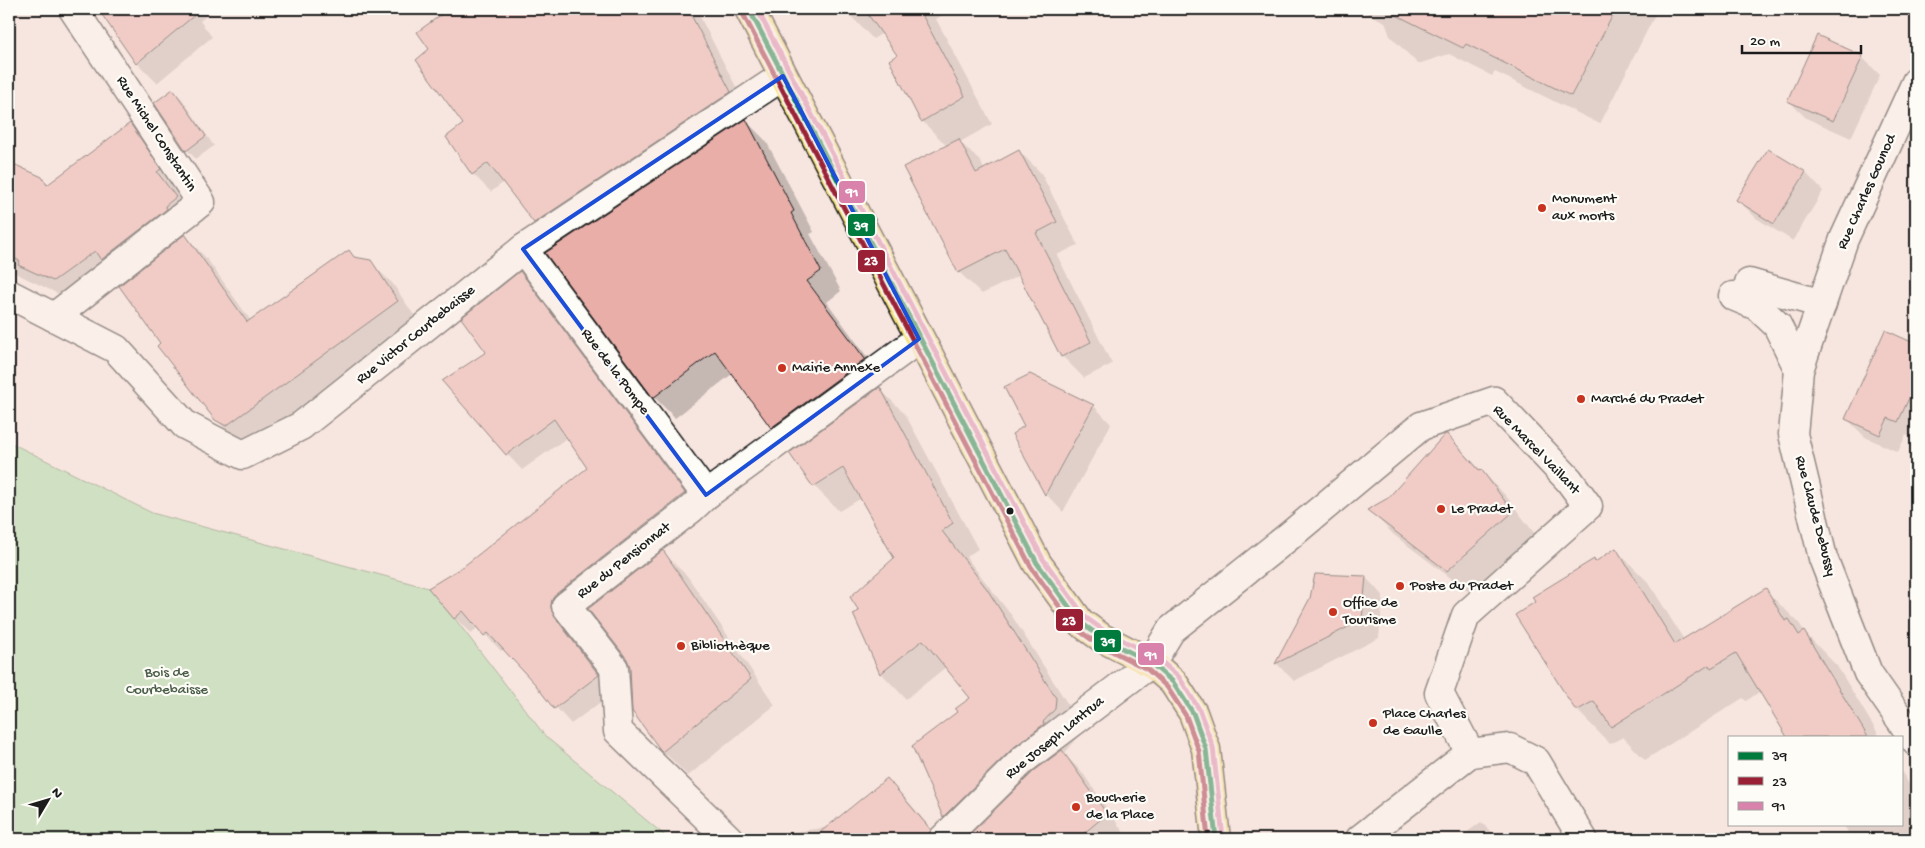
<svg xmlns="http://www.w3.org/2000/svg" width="1925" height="848" viewBox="0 0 1925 848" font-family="'Gochi Hand',sans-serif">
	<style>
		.green { fill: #a1da9f; stroke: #5e7b5e }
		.shadow { fill: #0003 }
		.building { fill: #e9aea8; stroke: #1c1c1c }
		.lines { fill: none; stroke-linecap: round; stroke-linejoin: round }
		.street-casing { stroke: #1c1c1c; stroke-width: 31 }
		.primary-casing { stroke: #1c1c1c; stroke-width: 31 }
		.street { stroke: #fdfcf7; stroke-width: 28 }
		.primary { stroke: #f6e381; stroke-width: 28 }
		.bus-1-casing { stroke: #fdfcf7; stroke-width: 9 }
		.bus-2-casing { stroke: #fdfcf7; stroke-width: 9 }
		.bus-3-casing { stroke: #fdfcf7; stroke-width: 9 }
		.bus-1 { stroke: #007b3e; stroke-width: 5 }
		.bus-2 { stroke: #992035; stroke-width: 5 }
		.bus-3 { stroke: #d983ac; stroke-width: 5 }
		.marked { fill: none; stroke: #1d4ed8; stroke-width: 4; stroke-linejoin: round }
		.poi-dot { fill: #c8321e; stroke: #fdfcf7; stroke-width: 2 }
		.bus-dot { fill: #1c1c1c; stroke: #fdfcf7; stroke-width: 2 }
		.labels { text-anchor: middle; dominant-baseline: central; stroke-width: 4.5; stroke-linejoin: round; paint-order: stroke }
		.street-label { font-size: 15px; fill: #1c1c1c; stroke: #fdfcf7 }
		.poi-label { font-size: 15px; fill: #1c1c1c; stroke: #fdfcf7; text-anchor: start }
		.park-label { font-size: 15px; fill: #4b5e4a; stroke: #fdfcf7 }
		.line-badge { stroke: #fdfcf7; stroke-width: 2 }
		.badge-label { font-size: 14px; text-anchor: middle; font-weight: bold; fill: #fff }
	</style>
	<rect width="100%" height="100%" fill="#f7e5df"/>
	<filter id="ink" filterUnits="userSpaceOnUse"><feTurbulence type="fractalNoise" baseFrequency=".02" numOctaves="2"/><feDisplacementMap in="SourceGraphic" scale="10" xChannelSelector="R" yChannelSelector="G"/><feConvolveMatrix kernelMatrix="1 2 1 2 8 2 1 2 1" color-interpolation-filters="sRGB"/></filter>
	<g filter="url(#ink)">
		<polygon class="green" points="9,442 152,513 432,589 546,737 669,839 9,839"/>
		<g class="shadow">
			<polygon points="99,9 215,9 200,21 212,37 157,83 137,63"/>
			<polygon points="451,9 696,9 748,110 553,240 535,222 504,182 491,192 473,174 447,137 465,124 431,50 419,32"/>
			<polygon points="844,9 952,9 936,19 992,124 960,142 981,162 984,170 1019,151 1041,173 1078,245 1057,255 1112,364 1084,378 1062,356 1020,275 982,294 959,272 947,146 922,121 899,56 883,33 873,39"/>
			<polygon points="1361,9 1658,9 1600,124 1495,72 1492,76 1449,54 1418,64 1390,36 1385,22 1364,12"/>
			<polygon points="1891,9 1905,9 1903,14"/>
			<polygon points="1862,57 1880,75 1851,138 1806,118 1788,100"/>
			<polygon points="173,90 182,99 214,146 196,159 187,150"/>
			<polygon points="746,121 766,141 814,232 810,234 841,291 827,302 884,380 792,448 772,427 732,374 675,418 654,397 547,253"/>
			<polygon points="129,124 151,145 181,191 177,194 196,219 185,228 187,231 123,281 115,273 75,302 9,270 9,163 42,178 49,185"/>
			<polygon points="1806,173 1823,191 1793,241 1756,218 1738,200"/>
			<polygon points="185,236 207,259 251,321 356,259 370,262 393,284 420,324 249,448 239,442 216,419 162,344"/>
			<polygon points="520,273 536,289 700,510 566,624 569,633 614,692 571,724 504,649 501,651 478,627 471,634 455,618 464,567 589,469 568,437 522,470 507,454 488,352"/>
			<polygon points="1886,332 1916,346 1916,439 1906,435 1898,452 1865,437 1847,419"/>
			<polygon points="1030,375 1094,406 1111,424 1063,512 1046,494 1013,435 1026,427"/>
			<polygon points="880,389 905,414 978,549 966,557 1012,616 1081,725 1080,735 1064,754 1082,772 1126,836 1122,839 967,839 944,816 913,746 959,712 972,699 946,667 906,699 881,673 860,612 896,558 862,498 839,511 814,486"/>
			<polygon points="1447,435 1506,496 1538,538 1473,595 1394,535 1369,510 1389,499"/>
			<polygon points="1616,550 1649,583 1684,640 1765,590 1799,623 1806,634 1837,666 1880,737 1789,737 1761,691 1746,701 1743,698 1645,760 1623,737 1610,744 1577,710 1596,563"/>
			<polygon points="663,552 688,577 775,705 688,776 663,751"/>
			<polygon points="1365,577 1383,595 1379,638 1294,681 1277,664 1312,599"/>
			<polygon points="1901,771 1916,795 1916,839 1852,839 1843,824 1901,824"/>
			<polygon points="887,780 907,800 940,839 784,839 779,834 829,827"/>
			<polygon points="1481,822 1498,839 1458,839"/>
		</g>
		<g class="building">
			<polygon points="98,9 202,9 136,64"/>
			<polygon points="449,9 688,9 731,92 534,223 488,163 472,175 446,137 463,124 416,60 429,49 417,32"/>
			<polygon points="864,9 919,9 965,96 921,122 889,60 897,55"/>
			<polygon points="1384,9 1616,9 1571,96 1466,44 1463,48"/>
			<polygon points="1817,35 1863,56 1833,121 1787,101"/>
			<polygon points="173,89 206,136 186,151 154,103"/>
			<polygon points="746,119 794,211 791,213 821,271 807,281 865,359 771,428 715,351 653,398 545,253"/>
			<polygon points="130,123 161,169 157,172 176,197 165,206 167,209 101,260 95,251 53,281 18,265 20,261 9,256 9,162 42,177 47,185"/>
			<polygon points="959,139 976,173 1019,150 1057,222 1036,233 1091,342 1061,357 1005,249 958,273 903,167"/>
			<polygon points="1768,149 1806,172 1774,224 1736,200"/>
			<polygon points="185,234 247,322 349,250 354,257 371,260 398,301 226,426 215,420 157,346 160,343 119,286"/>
			<polygon points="520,271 685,493 556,594 552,600 551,608 554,616 599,675 554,709 535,684 488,633 484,636 463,611 454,619 428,588 464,566 587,468 554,419 506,455 442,381 486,352 461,318"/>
			<polygon points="1885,330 1916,344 1916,383 1898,422 1888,418 1880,435 1845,419"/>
			<polygon points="1030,374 1094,405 1045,495 1012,434 1024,426 1004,387"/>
			<polygon points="880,387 953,523 942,531 987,589 1056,698 1055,709 1043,722 1044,724 1013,748 943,817 912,746 957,712 955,709 970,698 923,640 880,674 853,614 859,611 850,597 894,558 843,468 813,487 789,453"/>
			<polygon points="1445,434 1447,434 1479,470 1481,469 1513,512 1447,571 1367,510 1388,498"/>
			<polygon points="1616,548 1675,644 1766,588 1785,621 1789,619 1799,635 1804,631 1868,737 1787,737 1736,653 1711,668 1709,665 1611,727 1594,701 1576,711 1515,615 1535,602 1532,597 1594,559 1595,562"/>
			<polygon points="663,550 751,679 662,752 632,711 630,667 627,659 588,609"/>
			<polygon points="1315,574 1366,576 1362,620 1275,664 1310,598"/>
			<polygon points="1062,750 1107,814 1077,839 965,839 1034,771"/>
			<polygon points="887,778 931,830 928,839 812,839"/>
		</g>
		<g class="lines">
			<g class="street-casing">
				<g id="street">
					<polyline points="1916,82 1844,239 1799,370 1793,434 1823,558 1868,673 1916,742"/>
					<polyline points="523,249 706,495"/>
					<polyline points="1749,283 1822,304"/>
					<polyline points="9,294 116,349 185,425 243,455 301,426 523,249 783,76"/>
					<polyline points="1733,296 1757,306 1777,325 1799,370"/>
					<polyline points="54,317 201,202 73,9"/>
					<polyline points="1470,753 1510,748 1536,761 1583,839"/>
					<polyline points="729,839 618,731 614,668 566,606 691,509 706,495 919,339"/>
					<polyline points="943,839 1024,759 1151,663 1171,630 1288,537 1421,426 1494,401 1569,480 1588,506 1466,615 1439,693 1470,753 1360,839"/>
				</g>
			</g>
			<g class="primary-casing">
				<polyline id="primary" points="749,9 1037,563 1080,622 1102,638 1151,663 1173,682 1193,713 1206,749 1216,839"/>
			</g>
			<use href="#street" class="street"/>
			<use href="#primary" class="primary"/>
			<g class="bus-1-casing">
				<polyline id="bus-1" points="749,9 1037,563 1080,622 1102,638 1151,663 1173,682 1193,713 1206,749 1216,839"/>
			</g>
			<g class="bus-2-casing">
				<polyline id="bus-2" points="742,12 1031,567 1075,628 1098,644 1147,669 1167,687 1186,716 1199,751 1208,839"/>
			</g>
			<g class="bus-3-casing">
				<polyline id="bus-3" points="757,9 1043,559 1085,617 1106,632 1156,657 1179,677 1199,709 1213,747 1223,838"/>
			</g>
			<use href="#bus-1" class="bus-1"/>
			<use href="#bus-2" class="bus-2"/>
			<use href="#bus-3" class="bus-3"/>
		</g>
	</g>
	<path d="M0 0H1925V848H0ZM783,76L919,339L706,495L523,249Z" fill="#f7e5df" fill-opacity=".55" fill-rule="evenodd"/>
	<path class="marked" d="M783,76L919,339L706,495L523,249Z"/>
	<g class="poi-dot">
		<circle cx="1542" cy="208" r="5"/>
		<circle cx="782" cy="368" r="5"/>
		<circle cx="1581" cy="399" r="5"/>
		<circle cx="1441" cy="509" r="5"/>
		<circle cx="1400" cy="586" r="5"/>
		<circle cx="1333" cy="612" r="5"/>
		<circle cx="681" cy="646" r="5"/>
		<circle cx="1373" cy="723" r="5"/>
		<circle cx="1076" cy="807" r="5"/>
	</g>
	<circle class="bus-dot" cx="1010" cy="511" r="4.5"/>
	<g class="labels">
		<g class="street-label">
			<text transform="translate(156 134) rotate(57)">Rue Michel Constantin</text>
			<text transform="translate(1867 192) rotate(-66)">Rue Charles Gounod</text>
			<text transform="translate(416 335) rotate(-39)">Rue Victor Courbebaisse</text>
			<text transform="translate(615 372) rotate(53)">Rue de la Pompe</text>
			<text transform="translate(1536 450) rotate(46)">Rue Marcel Vaillant</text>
			<text transform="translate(1815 516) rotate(75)">Rue Claude Debussy</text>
			<text transform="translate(624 561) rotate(-38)">Rue du Pensionnat</text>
			<text transform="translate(1055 738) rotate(-39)">Rue Joseph Lantrua</text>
		</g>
		<g class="poi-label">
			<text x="1552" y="199">Monument<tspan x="1552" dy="17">aux morts</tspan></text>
			<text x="792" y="368">Mairie Annexe</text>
			<text x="1591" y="399">Marché du Pradet</text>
			<text x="1451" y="509">Le Pradet</text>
			<text x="1410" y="586">Poste du Pradet</text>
			<text x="1343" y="603">Office de<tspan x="1343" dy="17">Tourisme</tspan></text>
			<text x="691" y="646">Bibliothèque</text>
			<text x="1383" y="714">Place Charles<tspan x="1383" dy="17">de Gaulle</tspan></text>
			<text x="1086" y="798">Boucherie<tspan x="1086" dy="17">de la Place</tspan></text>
		</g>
		<g class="park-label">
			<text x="167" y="673">Bois de<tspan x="167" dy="17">Courbebaisse</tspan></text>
		</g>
	</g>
	<g class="line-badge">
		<rect x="838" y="180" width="28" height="24" rx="5" fill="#d983ac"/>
		<rect x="847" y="213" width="29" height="24" rx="5" fill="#007b3e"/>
		<rect x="857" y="249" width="29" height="24" rx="5" fill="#992035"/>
		<rect x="1055" y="608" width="29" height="24" rx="5" fill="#992035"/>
		<rect x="1093" y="629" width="29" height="24" rx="5" fill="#007b3e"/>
		<rect x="1137" y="642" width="28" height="24" rx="5" fill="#d983ac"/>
	</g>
	<g class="badge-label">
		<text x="852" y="196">91</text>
		<text x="861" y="230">39</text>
		<text x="871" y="265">23</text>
		<text x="1069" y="625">23</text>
		<text x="1108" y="646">39</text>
		<text x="1151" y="659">91</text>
	</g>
	<rect width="1925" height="848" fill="none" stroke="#fdfcf7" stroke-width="30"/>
	<rect x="15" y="15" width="1895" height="818" fill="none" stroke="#1c1c1c" stroke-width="2" filter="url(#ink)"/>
	<rect x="1728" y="736" width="175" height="90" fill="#fdfcf7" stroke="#a3a29f"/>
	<rect x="1738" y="752" width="25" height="8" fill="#007b3e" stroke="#a3a29f"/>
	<text x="1772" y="760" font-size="15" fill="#1c1c1c">39</text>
	<rect x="1738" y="777" width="25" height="8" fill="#992035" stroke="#a3a29f"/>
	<text x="1772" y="786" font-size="15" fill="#1c1c1c">23</text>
	<rect x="1738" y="802" width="25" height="8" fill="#d983ac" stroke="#a3a29f"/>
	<text x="1772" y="810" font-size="15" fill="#1c1c1c">91</text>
	<g transform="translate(48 800) rotate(52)" stroke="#fdfcf7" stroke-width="4" paint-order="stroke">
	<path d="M0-4L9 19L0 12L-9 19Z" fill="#1c1c1c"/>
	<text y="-8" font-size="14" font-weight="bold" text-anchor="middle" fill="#1c1c1c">N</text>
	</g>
	<path d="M1742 45v8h119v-8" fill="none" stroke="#1c1c1c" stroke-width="2.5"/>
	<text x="1750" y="45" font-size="15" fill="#1c1c1c" stroke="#fdfcf7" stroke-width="4" paint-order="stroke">20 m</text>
</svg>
